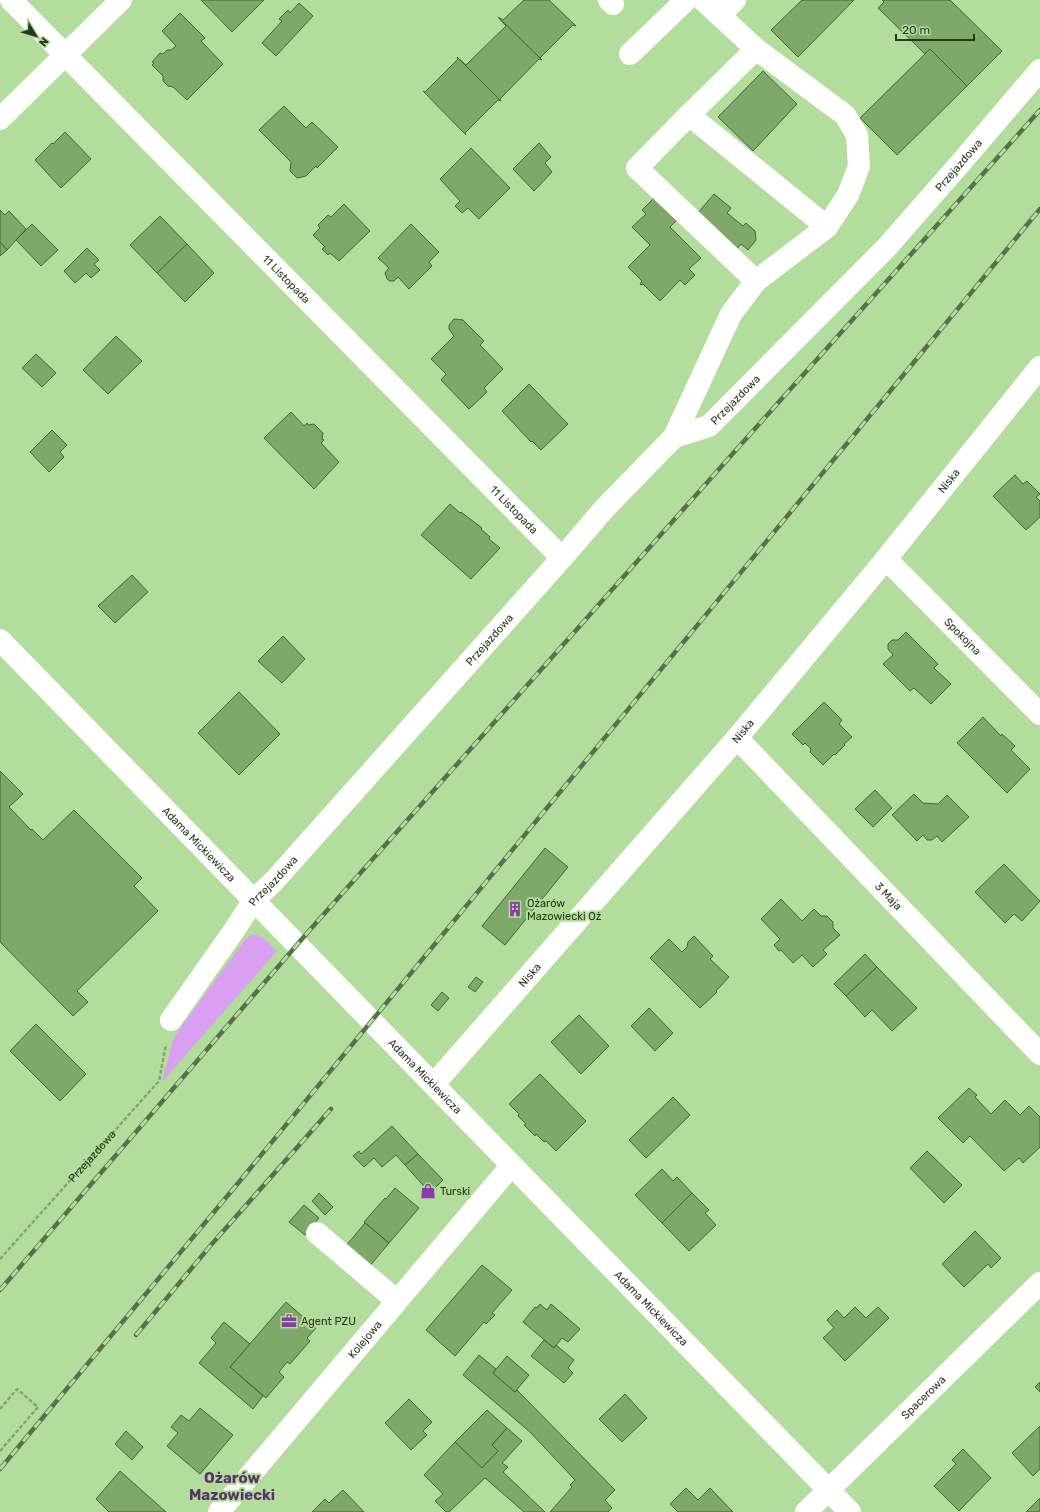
<svg xmlns="http://www.w3.org/2000/svg" width="1040" height="1512" viewBox="0 0 1040 1512" font-family="Rubik,sans-serif">
	<style>
		.green { fill: #d99ff1 }
		.building { fill: #7fa86b; stroke: #43692e }
		.lines { fill: none; stroke-linecap: round; stroke-linejoin: round }
		.path { stroke: #84a773; stroke-width: 2.5; stroke-dasharray: 4 2; stroke-linecap: butt }
		.minor { stroke: #fff; stroke-width: 22 }
		.rail-casing { stroke: #57724a; stroke-width: 4.5 }
		.rail { stroke: #b2dd9d; stroke-width: 3; stroke-dasharray: 9; stroke-linecap: butt }
		.labels { text-anchor: middle; dominant-baseline: central; stroke-width: 4; stroke-linejoin: round; paint-order: stroke }
		.street-label { font-size: 11px; fill: #26371d; stroke: #b2dd9d }
		.poi-label { font-size: 11px; fill: #26371d; stroke: #b2dd9d; text-anchor: start }
		.district-label { font-size: 15px; font-weight: bold; fill: #5b336a; stroke: #b2dd9d }
	</style>
	<rect width="100%" height="100%" fill="#b2dd9d"/>
	<path class="green" d="M251,935C262,933 270,945 277,951L162,1082L174,1037L245,940Z"/>
	<g class="building">
		<polygon points="201,0 264,0 232,32"/>
		<polygon points="524,0 549,0 576,26 573,25 540,58 542,60 498,17 503,20"/>
		<polygon points="802,0 854,0 798,57 771,30"/>
		<polygon points="882,0 950,0 1002,51 967,86 930,49 925,54 878,8 884,2"/>
		<polygon points="299,3 313,16 276,56 262,43 282,21 279,19 288,10 290,13"/>
		<polygon points="180,13 205,38 201,41 223,64 187,100 173,87 168,86 163,81 163,76 152,65 154,63 152,62 160,53 163,54 167,50 171,50 176,46 162,31"/>
		<polygon points="498,17 542,60 539,59 500,99 501,101 457,57 466,65 506,26"/>
		<polygon points="930,49 967,86 897,155 860,118"/>
		<polygon points="457,57 501,101 498,100 465,133 466,135 423,91 425,92 458,59"/>
		<polygon points="763,71 797,104 753,151 718,117"/>
		<polygon points="284,106 306,128 312,122 338,147 317,168 316,166 306,176 297,178 290,171 291,162 259,130"/>
		<polygon points="65,132 91,159 61,188 35,160 52,143 53,144"/>
		<polygon points="539,143 551,157 545,163 552,172 534,191 513,169"/>
		<polygon points="471,148 510,188 479,219 468,208 462,213 455,206 460,201 440,179"/>
		<polygon points="714,194 731,208 727,213 743,226 746,223 755,231 756,240 748,250 741,244 737,249 697,214"/>
		<polygon points="655,197 680,217 670,227 701,258 689,269 695,275 685,285 680,280 660,301 643,284 641,285 640,284 642,281 628,267 650,245 632,227 646,214 642,210"/>
		<polygon points="344,204 370,231 339,261 330,253 328,255 322,249 325,247 313,235 320,228 318,225 328,215 331,217"/>
		<polygon points="0,210 5,215 9,211 26,229 7,250 0,242"/>
		<polygon points="160,216 187,244 157,273 130,245"/>
		<polygon points="32,224 58,250 41,266 16,240"/>
		<polygon points="411,224 439,252 429,262 432,266 409,289 398,277 394,281 390,281 387,279 385,273 389,268 378,258"/>
		<polygon points="0,242 7,250 0,256"/>
		<polygon points="187,244 214,273 185,302 157,273"/>
		<polygon points="87,248 99,260 94,264 100,270 91,278 86,273 75,283 64,271"/>
		<polygon points="454,319 463,320 484,341 480,345 503,369 484,388 487,392 469,409 441,380 446,374 431,359 454,336 449,329 449,325"/>
		<polygon points="116,336 142,361 108,394 83,370"/>
		<polygon points="36,354 56,373 42,387 22,368"/>
		<polygon points="529,384 568,424 541,450 532,441 531,442 502,411"/>
		<polygon points="291,412 304,426 307,423 308,425 314,424 323,433 322,439 324,440 321,443 339,462 314,489 264,438"/>
		<polygon points="52,430 67,445 60,452 64,457 49,472 30,452"/>
		<polygon points="1015,475 1023,484 1027,481 1040,494 1036,497 1040,501 1040,517 1026,530 993,496"/>
		<polygon points="450,504 460,513 461,512 482,528 481,529 490,537 489,539 500,548 471,579 421,535"/>
		<polygon points="132,575 148,592 115,623 98,606"/>
		<polygon points="906,632 938,664 934,668 951,684 931,704 914,688 910,691 883,664 893,655 888,649 888,644 892,640 898,640"/>
		<polygon points="283,636 305,659 282,683 258,661"/>
		<polygon points="239,692 280,734 239,775 198,733"/>
		<polygon points="824,702 842,720 839,724 852,737 844,744 845,745 835,755 834,754 823,765 810,752 811,749 805,743 803,745 792,734"/>
		<polygon points="983,717 1001,736 1002,734 1015,746 1011,750 1030,769 1007,793 957,743"/>
		<polygon points="0,771 23,794 9,807 31,830 32,829 43,840 74,810 142,878 134,886 158,911 77,991 88,1002 73,1016 0,942"/>
		<polygon points="875,790 892,808 873,827 855,809"/>
		<polygon points="914,794 923,803 938,804 947,795 969,817 942,842 937,836 932,840 927,840 923,835 917,841 892,815"/>
		<polygon points="545,848 568,867 505,945 482,926"/>
		<polygon points="1004,864 1040,901 1022,921 1014,914 1005,923 975,892"/>
		<polygon points="781,899 802,921 814,909 821,916 827,916 833,922 833,928 840,935 823,950 827,954 813,967 802,955 793,963 781,950 779,951 774,945 780,939 761,919"/>
		<polygon points="694,936 713,956 710,959 729,977 716,991 717,992 700,1008 650,958 669,939 682,952 687,947 688,942"/>
		<polygon points="865,954 877,967 846,996 834,984"/>
		<polygon points="877,967 917,1008 892,1031 872,1010 865,1017 846,996"/>
		<polygon points="476,977 483,982 475,992 468,987"/>
		<polygon points="442,992 449,998 438,1011 431,1005"/>
		<polygon points="649,1008 673,1033 655,1051 631,1026"/>
		<polygon points="579,1015 609,1046 581,1074 551,1042"/>
		<polygon points="36,1024 86,1074 60,1101 10,1051"/>
		<polygon points="540,1074 586,1121 556,1151 546,1141 544,1142 536,1134 535,1136 524,1125 526,1124 518,1116 519,1114 509,1104"/>
		<polygon points="969,1088 977,1095 975,1097 991,1114 1005,1100 1020,1115 1029,1106 1040,1117 1040,1147 1023,1163 1019,1158 1004,1171 970,1136 963,1143 938,1118"/>
		<polygon points="673,1097 690,1115 646,1158 629,1140"/>
		<polygon points="392,1126 418,1154 405,1165 396,1155 382,1167 374,1158 364,1167 353,1156 359,1151 361,1154"/>
		<polygon points="927,1151 962,1185 944,1203 910,1168"/>
		<polygon points="418,1154 443,1180 430,1193 405,1165"/>
		<polygon points="662,1169 673,1181 677,1177 692,1193 662,1223 635,1195"/>
		<polygon points="395,1188 419,1208 389,1243 364,1222 385,1198 386,1199"/>
		<polygon points="319,1193 333,1207 325,1215 312,1201"/>
		<polygon points="692,1193 709,1210 705,1213 716,1225 689,1251 662,1223"/>
		<polygon points="304,1205 319,1218 305,1235 289,1222"/>
		<polygon points="365,1223 389,1243 369,1267 345,1247"/>
		<polygon points="975,1231 1001,1258 991,1268 988,1264 964,1287 942,1264"/>
		<polygon points="482,1265 512,1290 492,1313 495,1315 486,1324 484,1322 455,1356 426,1330"/>
		<polygon points="286,1302 316,1328 307,1338 310,1341 290,1364 287,1362 279,1372 284,1377 266,1398 230,1367"/>
		<polygon points="540,1304 547,1310 551,1304 580,1329 568,1342 562,1338 554,1348 523,1322 535,1307 537,1308"/>
		<polygon points="855,1307 866,1318 878,1307 889,1318 845,1361 823,1338 834,1328 827,1320 837,1310 844,1318"/>
		<polygon points="224,1322 250,1344 230,1367 263,1396 253,1409 199,1363 216,1343 211,1338"/>
		<polygon points="544,1340 554,1348 556,1345 574,1360 568,1368 573,1373 564,1383 531,1356"/>
		<polygon points="479,1355 496,1369 493,1373 515,1392 517,1390 615,1490 605,1500 612,1508 608,1512 550,1512 572,1487 570,1485 575,1480 530,1432 463,1375"/>
		<polygon points="507,1356 529,1375 515,1392 493,1373"/>
		<polygon points="1040,1382 1040,1392 1035,1387"/>
		<polygon points="625,1394 647,1418 622,1442 599,1419"/>
		<polygon points="409,1399 432,1422 423,1431 427,1435 411,1450 385,1423"/>
		<polygon points="200,1408 233,1435 200,1474 167,1446 178,1433 171,1427 181,1415 189,1421"/>
		<polygon points="487,1410 507,1428 492,1445 498,1451 482,1468 455,1442"/>
		<polygon points="1040,1426 1040,1469 1033,1476 1012,1453"/>
		<polygon points="507,1428 522,1441 502,1463 508,1467 503,1472 545,1512 524,1512 485,1478 449,1512 446,1512 435,1501 443,1494 424,1475 455,1442 482,1468 498,1451 492,1445"/>
		<polygon points="126,1431 143,1447 132,1460 115,1444"/>
		<polygon points="963,1449 991,1478 959,1511 934,1486 956,1464 952,1460"/>
		<polygon points="120,1471 166,1512 109,1512 96,1499"/>
		<polygon points="686,1488 698,1500 710,1488 733,1512 678,1512 670,1504"/>
		<polygon points="343,1490 364,1512 312,1512 325,1499 329,1503"/>
		<polygon points="1040,1498 1040,1512 1026,1512"/>
	</g>
	<g class="lines">
		<g class="path">
			<path id="s1" d="M0,1259L159,1081L166,1044"/>
			<polyline points="0,1409 17,1389 38,1407 0,1451"/>
		</g>
		<g class="minor">
			<path id="s2" d="M11,0L562,558"/>
			<polyline points="609,0 613,4"/>
			<polyline points="703,0 756,49"/>
			<polyline points="720,16 735,0"/>
			<polyline points="630,54 686,0"/>
			<polyline points="689,115 637,168 756,281"/>
			<polyline points="0,119 121,0"/>
			<polyline points="674,437 731,314 756,281 827,227 689,115 756,49 845,115 857,135 859,166 848,195 827,227"/>
			<path id="s3" d="M886,559L1040,714"/>
			<path id="s4" d="M0,640L850,1512"/>
			<path id="s5" d="M737,738L1040,1054"/>
			<path id="s6" d="M171,1020L235,929L254,900L274,881L562,558L604,509L674,437L709,426L886,248L958,166L1040,70"/>
			<path id="s7" d="M434,1084L737,738L886,559L1040,367"/>
			<polyline points="317,1233 397,1301"/>
			<path id="s8" d="M219,1512L511,1166"/>
			<path id="s9" d="M806,1512L1040,1283"/>
		</g>
		<g class="rail-casing">
			<g id="rail">
				<polyline points="0,1290 308,932 744,441 1040,110"/>
				<polyline points="136,1335 211,1245 331,1109"/>
				<polyline points="0,1469 239,1182 1040,209"/>
			</g>
		</g>
		<use href="#rail" class="rail"/>
	</g>
	<defs>
		<g id="building-bare" transform="scale(1.2)"><path d="M-4-6H4V6H1V3H-1V6H-4ZM-2.5-4.3h1.7v1.8h-1.7ZM.8-4.3h1.7v1.8H.8ZM-2.5-1h1.7V.8h-1.7ZM.8-1h1.7V.8H.8Z" fill="#8c3baa" stroke="#b2dd9d" stroke-width="2.5" paint-order="stroke"/></g>
		<g id="shop-bare" transform="scale(1.2)"><path d="M-5-2.5h2.3a2.7 3.5 0 0 1 5.4 0H5L5.5 6h-11ZM-1.5-2.5h3a1.5 2.3 0 0 0-3 0Z" fill="#8c3baa" stroke="#b2dd9d" stroke-width="2.5" paint-order="stroke"/></g>
		<g id="office-bare" transform="scale(1.2)"><path d="M-6-3h4V-5.5h4V-3h4V5H-6ZM-1-4.5V-3h2v-1.5ZM-6 0V1H6V0Z" fill="#8c3baa" stroke="#b2dd9d" stroke-width="2.5" paint-order="stroke"/></g>
	</defs>
	<g fill-rule="evenodd">
		<use href="#building-bare" x="515" y="909"/>
		<use href="#shop-bare" x="428" y="1191"/>
		<use href="#office-bare" x="289" y="1321"/>
	</g>
	<g class="labels">
		<g class="street-label">
			<text stroke="none"><textPath href="#s6" startOffset="1169">Przejazdowa</textPath></text>
			<text stroke="none"><textPath href="#s2" startOffset="392">11 Listopada</textPath></text>
			<text stroke="none"><textPath href="#s6" startOffset="845">Przejazdowa</textPath></text>
			<text stroke="none"><textPath href="#s7" startOffset="793">Niska</textPath></text>
			<text stroke="none"><textPath href="#s2" startOffset="716">11 Listopada</textPath></text>
			<text stroke="none"><textPath href="#s3" startOffset="109">Spokojna</textPath></text>
			<text stroke="none"><textPath href="#s6" startOffset="497">Przejazdowa</textPath></text>
			<text stroke="none"><textPath href="#s7" startOffset="469">Niska</textPath></text>
			<text stroke="none"><textPath href="#s4" startOffset="285">Adama Mickiewicza</textPath></text>
			<text stroke="none"><textPath href="#s6" startOffset="173">Przejazdowa</textPath></text>
			<text stroke="none"><textPath href="#s5" startOffset="219">3 Maja</textPath></text>
			<text stroke="none"><textPath href="#s7" startOffset="145">Niska</textPath></text>
			<text stroke="none"><textPath href="#s4" startOffset="609">Adama Mickiewicza</textPath></text>
			<text stroke="none"><textPath href="#s1" startOffset="138">Przejazdowa</textPath></text>
			<text stroke="none"><textPath href="#s4" startOffset="933">Adama Mickiewicza</textPath></text>
			<text stroke="none"><textPath href="#s8" startOffset="226">Kolejowa</textPath></text>
			<text stroke="none"><textPath href="#s9" startOffset="164">Spacerowa</textPath></text>
		</g>
		<g class="poi-label">
			<text x="527" y="903">Ożarów<tspan x="527" dy="13">Mazowiecki Oż</tspan></text>
			<text x="440" y="1191">Turski</text>
			<text x="301" y="1321">Agent PZU</text>
		</g>
		<g class="district-label">
			<text x="232" y="1478">Ożarów<tspan x="232" dy="17">Mazowiecki</tspan></text>
		</g>
	</g>
	<g transform="translate(36 36) rotate(128)" stroke="#b2dd9d" stroke-width="3" paint-order="stroke">
	<path d="M0-3L7 15L0 10L-7 15Z" fill="#26371d"/>
	<text y="-6" font-size="11" font-weight="bold" text-anchor="middle" fill="#26371d">N</text>
	</g>
	<path d="M896 34v6h78v-6" fill="none" stroke="#26371d" stroke-width="2"/>
	<text x="902" y="34" font-size="12" fill="#26371d" stroke="#b2dd9d" stroke-width="3" paint-order="stroke">20 m</text>
</svg>
